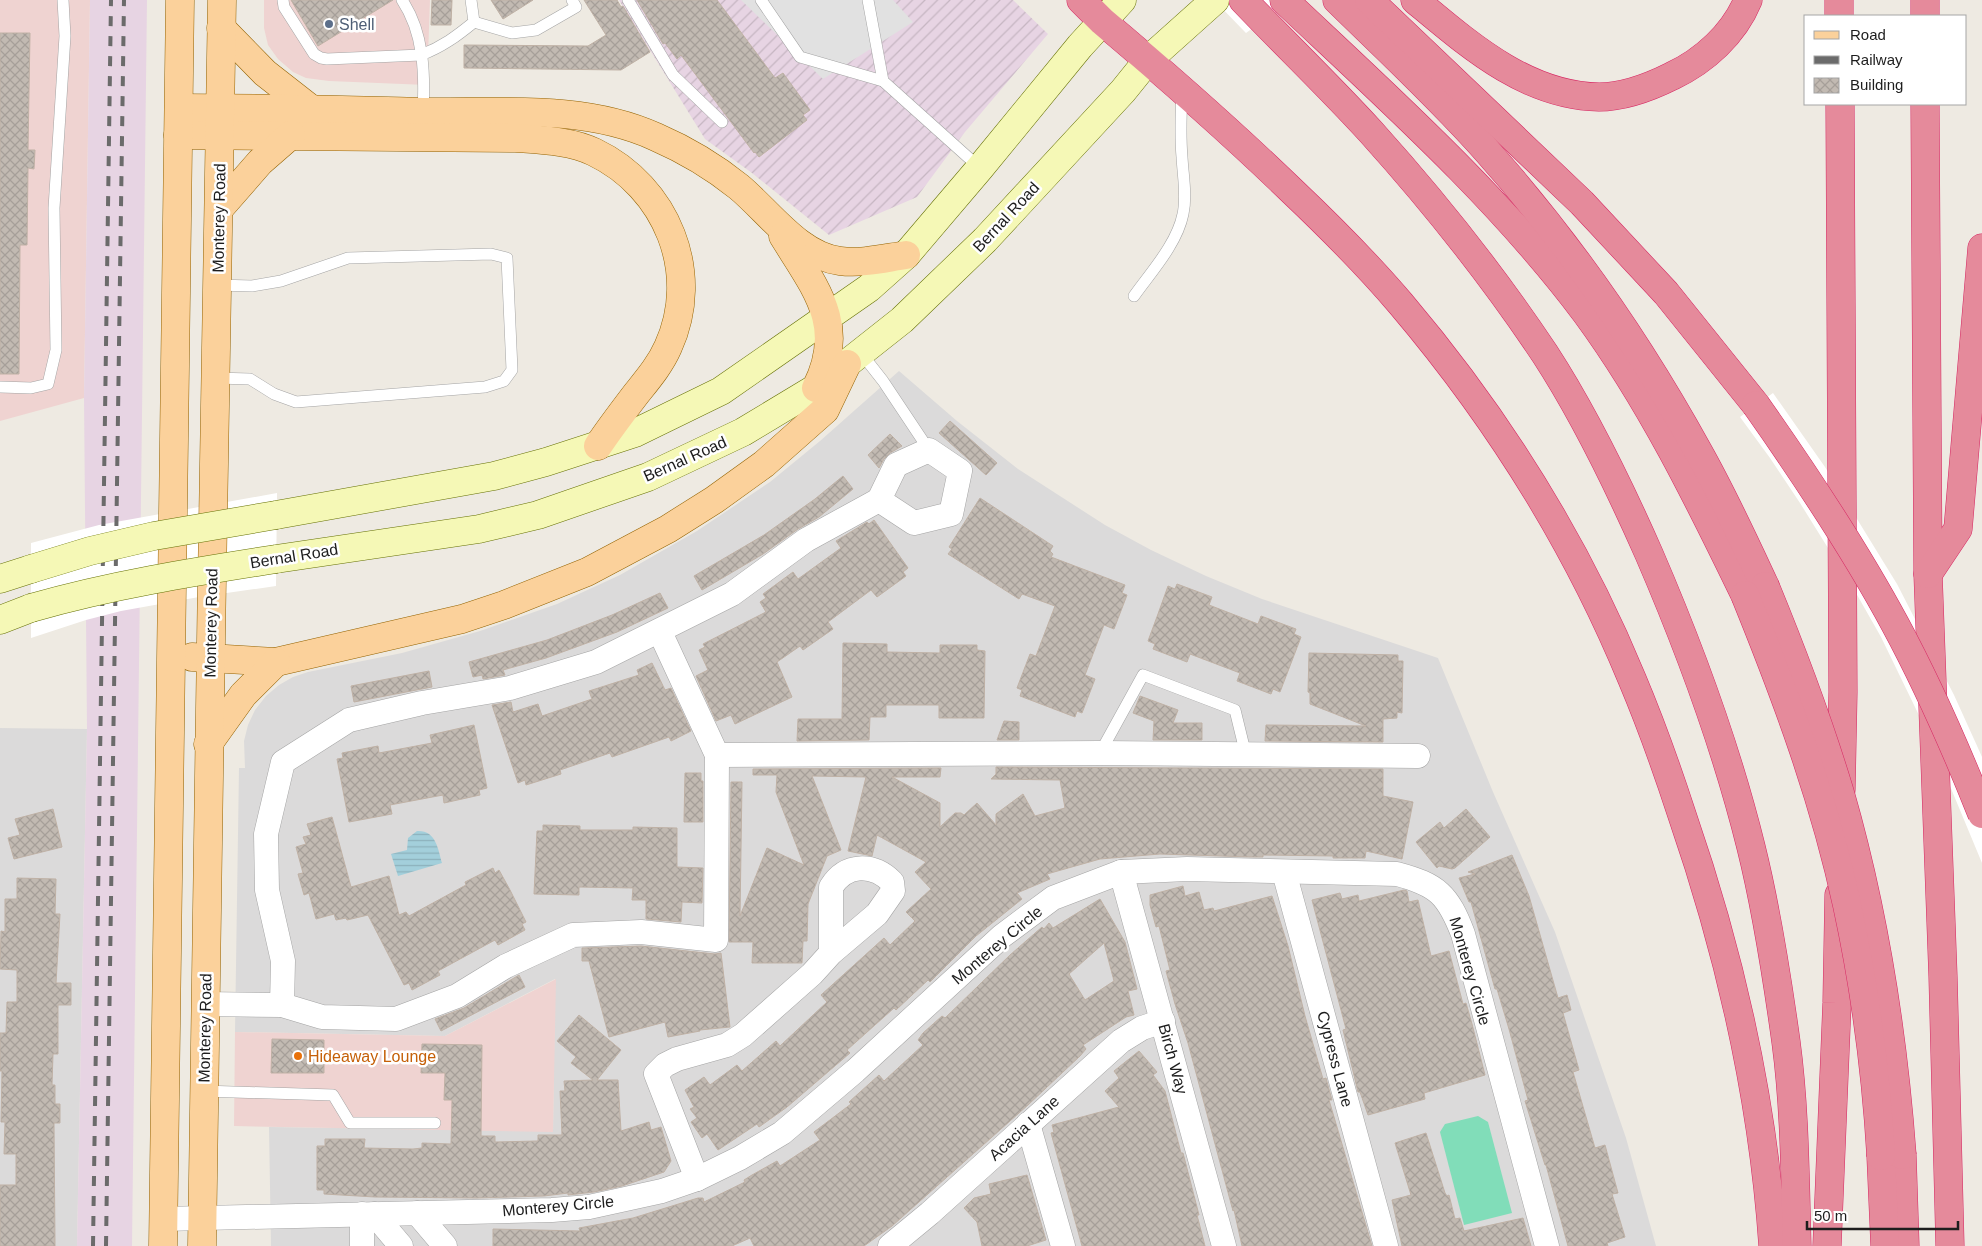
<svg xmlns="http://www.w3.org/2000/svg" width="1982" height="1246" viewBox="0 0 1982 1246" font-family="Helvetica,sans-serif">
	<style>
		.residential { fill: #dbdada }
		.commercial { fill: #efd3d1 }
		.industrial { fill: url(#industrial-furrows) }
		.railway { fill: #e7d4e3 }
		.pitch { fill: #81ddb9 }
		.parking { fill: #e1e1e1 }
		.water { fill: url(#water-rules) }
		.pier { fill: #fff }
		.building { fill: url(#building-cross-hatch); stroke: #bfb1a5; fill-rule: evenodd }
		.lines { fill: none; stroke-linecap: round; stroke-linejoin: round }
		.service-casing { stroke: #a4a4a4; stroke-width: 12 }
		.minor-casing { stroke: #a4a4a4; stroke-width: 25 }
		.secondary-casing { stroke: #667106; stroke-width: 29 }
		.primary-casing { stroke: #946302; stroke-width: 29 }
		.motorway-casing { stroke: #d62662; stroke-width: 29 }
		.service { stroke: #fff; stroke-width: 11 }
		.minor { stroke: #fff; stroke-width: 24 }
		.secondary { stroke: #f5f8b6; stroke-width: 28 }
		.primary { stroke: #fbd19b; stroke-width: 28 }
		.motorway { stroke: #e58a9b; stroke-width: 28 }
		.rail { stroke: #6b6b6b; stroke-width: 4; stroke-dasharray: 10 10; stroke-linecap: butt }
		.secondary-bridge-casing { stroke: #667106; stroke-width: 29; stroke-linecap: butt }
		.motorway-bridge-casing { stroke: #d62662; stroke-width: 29; stroke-linecap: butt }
		.secondary-bridge { stroke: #f5f8b6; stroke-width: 28 }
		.motorway-bridge { stroke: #e58a9b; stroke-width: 28 }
		.service-dot { fill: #5c6f8a; stroke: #fff; stroke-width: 2 }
		.food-dot { fill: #e8710a; stroke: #fff; stroke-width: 2 }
		.labels { text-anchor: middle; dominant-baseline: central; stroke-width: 5; stroke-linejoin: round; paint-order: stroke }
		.service-label { font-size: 16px; fill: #4e5e75; stroke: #fff; text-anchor: start }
		.street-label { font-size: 16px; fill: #1d1d1d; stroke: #fff }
		.food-label { font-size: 16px; fill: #c56008; stroke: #fff; text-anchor: start }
	</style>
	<defs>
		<pattern id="industrial-furrows" width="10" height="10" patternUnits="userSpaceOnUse" patternTransform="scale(1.25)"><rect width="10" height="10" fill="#e7d4e3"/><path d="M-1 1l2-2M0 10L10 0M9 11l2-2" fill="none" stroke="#c6b6c2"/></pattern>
		<pattern id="water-rules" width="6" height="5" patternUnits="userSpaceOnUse" patternTransform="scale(1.25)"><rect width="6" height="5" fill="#a3cfdb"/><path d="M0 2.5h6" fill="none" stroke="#8cb1bc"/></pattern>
		<pattern id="building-cross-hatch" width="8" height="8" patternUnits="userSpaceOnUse" patternTransform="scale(1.25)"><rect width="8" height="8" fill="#c2bab2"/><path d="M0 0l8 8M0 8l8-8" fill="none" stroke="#a69f99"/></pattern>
	</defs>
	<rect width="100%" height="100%" fill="#eeeae2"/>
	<g class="residential">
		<polygon points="899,371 957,421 1018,469 1105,525 1151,550 1206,576 1262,599 1438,658 1493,792 1555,932 1626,1138 1656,1246 271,1246 269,1127 553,1131 555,979 445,1036 235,1032 239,768 245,768 244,741 248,725 255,710 266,696 279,685 293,677 308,672 402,653 480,631 557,604 620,575 697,531 770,482 820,441"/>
		<polygon points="0,728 87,729 77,1246 0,1246"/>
	</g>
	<g class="commercial">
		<polygon points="0,0 90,0 84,398 0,421"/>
		<polygon points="264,0 430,0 427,85 329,81 306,78 293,72 278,59 268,45 264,28"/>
		<polygon points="556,979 553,1132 234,1126 235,1032 445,1036"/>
	</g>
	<polygon class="industrial" points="619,0 1013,0 1048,34 965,132 917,197 829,235 752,173 705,139"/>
	<polygon class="railway" points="90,0 147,0 132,1246 77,1246 87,729 84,398"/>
	<polygon class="pitch" points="1478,1116 1488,1122 1512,1213 1464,1225 1440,1132 1445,1124"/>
	<polygon class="parking" points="741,0 893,0 913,22 823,79"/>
	<path class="water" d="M417,831C436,830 438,849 442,863L398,876L391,854L407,850L408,838Z"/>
	<g class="pier">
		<polygon points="1214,0 1291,0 1246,33"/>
		<polygon points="1773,393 1825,467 1897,584 1954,695 1978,748 1982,757 1982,863 1930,738 1881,637 1856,593 1800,503 1770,458 1740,417"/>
		<polygon points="277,493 276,586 199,597 121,611 86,620 31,638 31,543 99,525"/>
	</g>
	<g class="building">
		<polygon points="291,0 393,0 318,46"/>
		<polygon points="432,0 452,0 451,25 431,25"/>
		<polygon points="491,0 533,0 503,19"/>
		<polygon points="584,0 617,0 621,7 623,6 650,52 621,70 464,68 464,45 588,46 606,35"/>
		<polygon points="637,0 717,0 775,78 783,73 810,110 803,115 807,120 759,157 755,152 754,153 681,55 677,59 665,43 663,44"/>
		<polygon points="0,33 30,33 28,150 35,150 34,169 28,168 27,245 20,245 19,374 0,374"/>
		<polygon points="950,421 997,463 986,475 939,433"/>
		<polygon points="890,434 902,446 890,453 884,459 879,468 868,455"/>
		<polygon points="843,476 853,489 819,517 798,529 763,554 702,590 694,576 764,535 815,499"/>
		<polygon points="980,498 1053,546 1050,551 1053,554 1051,557 1125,585 1122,593 1127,595 1114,629 1104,625 1085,675 1095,679 1082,713 1077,711 1075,717 1020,696 1022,690 1017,688 1030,654 1036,656 1055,606 1022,594 1019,599 948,554 952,549 949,547"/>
		<polygon points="874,520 908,568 903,572 906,576 877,597 871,590 828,622 833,629 803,650 800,646 777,662 792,697 735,724 731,715 716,721 696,676 708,670 699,650 705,647 703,644 766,612 760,602 766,598 763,594 793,572 798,579 841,548 836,541 867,522 869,524"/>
		<polygon points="1177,584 1212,597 1209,605 1258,624 1261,616 1296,629 1294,634 1301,637 1280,692 1273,689 1271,694 1237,681 1240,673 1190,654 1187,662 1153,649 1155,644 1148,641 1158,614 1168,586 1175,589"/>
		<polygon points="660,593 668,608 617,632 546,658 503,670 505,675 483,679 482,675 473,677 469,662 547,640 612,615"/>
		<polygon points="843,643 887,644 887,652 940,653 940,645 977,645 977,650 985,651 984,718 939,718 939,705 886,705 886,717 870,717 869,740 797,741 798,719 842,719"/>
		<polygon points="1309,653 1398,655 1398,661 1403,661 1402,713 1397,712 1397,718 1383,719 1383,742 1265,741 1266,725 1366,726 1310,704 1310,693 1308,692"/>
		<polygon points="652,663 665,690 671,688 691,731 671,741 669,737 612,757 610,753 560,770 561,774 526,785 525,780 518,783 492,705 511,702 513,712 538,704 542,716 592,699 589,691 639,675 637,670"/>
		<polygon points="429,671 432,687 354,702 351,686"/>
		<polygon points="1140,696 1178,710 1173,723 1202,723 1202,740 1153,740 1154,721 1133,713"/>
		<polygon points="1004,721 1019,722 1019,740 997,740"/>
		<polygon points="474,725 487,788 479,790 480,795 444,803 443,795 390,805 392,814 349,822 337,759 343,758 342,753 378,746 379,753 432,743 430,735"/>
		<polygon points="996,767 1383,769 1383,796 1413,802 1402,859 1366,851 1365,858 1333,858 1333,856 1263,855 1263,857 1251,857 1160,854 1100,859 1047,874 1050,879 1017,893 1022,899 976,936 930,982 928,980 896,1010 894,1008 847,1050 850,1053 787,1107 759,1127 757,1124 718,1150 707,1134 702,1138 691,1122 697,1118 690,1109 694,1107 685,1090 704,1077 710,1085 737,1065 742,1071 776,1041 780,1046 827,1002 821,995 884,938 890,945 915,921 906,912 931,889 915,872 926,862 877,835 872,856 848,851 866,777 812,776 841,850 827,856 808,904 807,941 803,941 802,963 752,963 753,942 729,942 731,782 742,782 740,916 767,848 804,865 776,792 777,775 753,775 753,769 941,768 940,777 892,777 940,803 940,827 955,813 961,813 964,815 977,803 996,825 996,814 1023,794 1035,816 1065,808 1060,780 991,779 996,774"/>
		<polygon points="685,773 701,773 701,781 703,781 703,822 684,822"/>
		<polygon points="53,809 62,847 14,859 8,838 20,835 15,819"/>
		<polygon points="1466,809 1490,837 1455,868 1452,869 1439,866 1437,868 1416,842 1440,822 1444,828"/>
		<polygon points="332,817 351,887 389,876 399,915 406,912 409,916 466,885 465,882 493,868 495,873 499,870 510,890 526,922 522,924 525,930 498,945 495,940 438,971 440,975 412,990 409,983 404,985 368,915 347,920 346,918 336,920 334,914 316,919 309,893 304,895 298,874 303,873 296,847 306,844 303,837 311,835 307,824"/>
		<polygon points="543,825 580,826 580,830 633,830 633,827 677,828 677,867 703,868 702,903 682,902 681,922 646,919 646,900 632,900 633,888 579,887 579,895 534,894 537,831 543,831"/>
		<polygon points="1512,855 1529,896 1558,998 1567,995 1571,1010 1563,1013 1579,1070 1573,1072 1595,1148 1605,1145 1618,1193 1612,1194 1625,1237 1607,1243 1608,1246 1568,1246 1546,1165 1545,1165 1525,1101 1528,1100 1509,1029 1497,989 1495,989 1471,902 1469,902 1459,878 1475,874 1468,872"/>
		<polygon points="17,878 56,879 55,914 60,914 56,983 71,983 71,1005 58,1005 58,1054 53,1054 52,1085 55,1085 55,1104 60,1104 60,1123 54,1123 55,1246 0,1246 0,1185 16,1185 16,1154 4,1154 5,1122 1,1122 2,1071 0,1071 0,1033 6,1033 7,1002 17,1002 17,970 0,969 1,931 5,932 5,899 17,899"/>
		<polygon points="1183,886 1185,896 1199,892 1204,910 1213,908 1214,911 1272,896 1288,946 1305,1016 1323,1079 1326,1078 1332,1100 1329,1100 1372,1246 1242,1246 1234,1210 1233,1211 1188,1043 1175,1004 1166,971 1170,970 1159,926 1156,927 1150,905 1150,895"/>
		<polygon points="1404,890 1407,891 1409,902 1418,900 1431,956 1449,951 1463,1004 1466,1003 1472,1024 1485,1075 1424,1093 1425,1099 1368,1115 1360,1092 1358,1092 1353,1071 1343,1030 1346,1029 1312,900 1340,893 1342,899 1358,895 1359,901"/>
		<path d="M1100,899L1125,942L1137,989L1128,991L1134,1015L1126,1017L1083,1045L1086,1049L1080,1056L1028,1105L892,1226L864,1246H754L750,1238L732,1246H493V1229L580,1231L579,1228L633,1218L698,1198H703L704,1202L745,1182L744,1180L752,1175L777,1161L780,1166L820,1140L814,1132L851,1104L849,1102L879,1075L884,1081L923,1045L918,1040L923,1033L942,1016L945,1018L1010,955L1042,927L1044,929L1049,923L1053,928ZM1104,943L1114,981L1085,1000L1069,974Z"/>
		<polygon points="641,946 715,954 721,953 730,1027 700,1030 700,1031 668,1037 665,1022 609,1037 589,961 582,961 582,948"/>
		<polygon points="519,975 525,987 441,1031 435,1019 464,1008"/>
		<polygon points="579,1015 621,1050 597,1080 618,1080 621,1131 649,1122 651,1130 661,1127 671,1161 664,1172 622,1186 594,1192 568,1195 568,1193 544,1196 477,1198 375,1197 324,1194 324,1190 317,1190 317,1146 325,1146 325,1139 365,1139 364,1148 413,1149 422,1148 422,1143 451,1144 452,1100 444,1100 445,1073 421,1073 422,1044 482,1045 481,1136 495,1136 495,1142 538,1141 538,1135 562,1135 560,1091 565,1091 564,1081 593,1080 571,1063 576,1057 557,1041"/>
		<polygon points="272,1039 324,1040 324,1073 271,1073"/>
		<polygon points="1139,1051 1157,1072 1153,1075 1165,1091 1181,1153 1183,1153 1199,1215 1197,1215 1205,1246 1082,1246 1051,1133 1054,1132 1052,1125 1119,1107 1105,1091 1119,1078 1114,1071"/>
		<polygon points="1426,1133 1445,1193 1447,1196 1449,1195 1455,1219 1460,1218 1464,1231 1523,1218 1531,1246 1402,1246 1392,1200 1411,1195 1395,1143"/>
		<polygon points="1027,1175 1046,1240 1027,1246 982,1246 977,1222 964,1208 974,1198 991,1194 989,1184"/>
	</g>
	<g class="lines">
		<g class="service-casing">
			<g id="service">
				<path d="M283,0L284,7L314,54L321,58L327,59L421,55C442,47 457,36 474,22L471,0"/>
				<path d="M402,0C424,33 425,74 423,112"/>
				<polyline points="628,0 673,75 722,122"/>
				<polyline points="761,0 800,57 883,81"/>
				<polyline points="868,0 883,81 980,168"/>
				<polyline points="474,22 512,33 536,30 576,7 572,0"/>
				<path d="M1134,296C1151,272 1177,244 1183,214C1187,196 1183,176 1182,157C1180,135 1181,114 1182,92"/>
				<polyline points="861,353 883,381 929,450"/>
				<polyline points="216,378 250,379 274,394 296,402 485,387 504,381 512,370 507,258 491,254 348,258 281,281 252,286 217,285"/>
				<polyline points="0,387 31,388 48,384 56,350 54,208 65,36 63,0"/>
				<polyline points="1100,753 1143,675 1235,710 1246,755"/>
				<polyline points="203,1091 333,1095 350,1123 435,1123"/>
			</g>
		</g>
		<g class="minor-casing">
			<g id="minor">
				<polygon points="929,450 960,471 951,514 914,523 879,500 896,465"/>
				<polyline points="717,755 1100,753 1418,756"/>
				<polyline points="1121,872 1224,1246"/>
				<polyline points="1284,872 1386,1246"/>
				<polyline points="205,1004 282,1005 322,1017 396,1019 457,996 506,966 573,935 641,932 716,940 717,755 660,632"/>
				<polyline points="282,1005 283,961 267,890 266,834 283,762 349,720 422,703 510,688 596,662 732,594 806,540 879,500"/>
				<polyline points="1028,1124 1063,1246"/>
				<path d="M697,1179L656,1074L665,1065L677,1059L727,1045L743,1035L812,974L831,953L877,914L893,891L892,882C873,863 846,863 831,887V953"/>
				<polyline points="417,1213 445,1246"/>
				<polyline points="374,1214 401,1246"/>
				<path d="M163,1219L552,1210L589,1207L662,1191L697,1179L740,1158L782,1133L855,1071L1002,936L1053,898L1121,872L1187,869L1397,874C1438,885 1448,895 1463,934L1547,1246"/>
				<polyline points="362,1246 362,1214"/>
				<polyline points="890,1246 930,1213 1121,1041 1142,1028 1163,1021"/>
			</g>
		</g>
		<g class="secondary-casing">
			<g id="secondary">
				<polyline points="276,515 494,476 546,462 635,433 721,391 869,288 906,255 980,168 1080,46 1122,0"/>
				<polyline points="276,559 479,529 538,515 648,477 743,432 816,388 902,320 985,240 1123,91 1148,60 1215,0"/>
				<polyline points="0,579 31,569"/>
				<polyline points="0,620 31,608"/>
			</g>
		</g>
		<g class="primary-casing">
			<g id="primary">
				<polyline points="221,28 265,73 311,109"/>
				<path d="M179,108C260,108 342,110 423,112C501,113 584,104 656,137C686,150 713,166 739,187C769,212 799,256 840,261C861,264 885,258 906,255"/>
				<path d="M178,135L516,138C542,140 571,141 594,152C667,187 702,273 668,347C660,365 648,379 636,394C623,411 610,428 598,446"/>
				<polyline points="219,209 260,162 291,135"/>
				<path d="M783,236C815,288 848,325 816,388"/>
				<polyline points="192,657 276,662 462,619 504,605 587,572 668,529 714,500 764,464 825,410 847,364"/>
				<polyline points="208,744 243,695 276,662"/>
				<polyline points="163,1246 180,0"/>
				<path d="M202,1246C206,831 216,415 222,0"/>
			</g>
		</g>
		<g class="motorway-casing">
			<g id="motorway">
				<path d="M1081,0L1102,21C1166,75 1230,131 1291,190C1329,226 1367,264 1401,304C1496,416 1576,543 1632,679C1651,724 1667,769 1682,815C1730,954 1763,1099 1773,1246"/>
				<path d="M1243,0C1285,44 1330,87 1371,132C1434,202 1493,276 1545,354C1586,417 1619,486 1649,554C1690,649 1726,746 1751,847C1767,911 1777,977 1786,1042C1795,1109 1795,1178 1797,1246"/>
				<path d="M1284,0C1388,98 1500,198 1586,313C1650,400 1698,498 1745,595"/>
				<path d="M1337,0C1387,49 1439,97 1486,150C1567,241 1639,344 1698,451C1723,495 1744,541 1765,586"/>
				<polyline points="1369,0 1582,203 1666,293 1756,405"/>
				<path d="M1415,0C1468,44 1526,96 1599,97C1624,97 1650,87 1672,76C1704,61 1734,34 1748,0"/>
				<polyline points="1839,0 1839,16"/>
				<polyline points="1925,0 1925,16"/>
				<polyline points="1840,104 1843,692 1841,790"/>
				<polyline points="1925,104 1928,574 1943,976 1950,1246"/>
				<polyline points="1928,574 1958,529 1982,248"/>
				<polyline points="1902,1155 1905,1246"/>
				<polyline points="1881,1156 1885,1246"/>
				<polyline points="1827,1246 1837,1003 1839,895"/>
			</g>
		</g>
		<use href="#service" class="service"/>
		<use href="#minor" class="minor"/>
		<use href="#secondary" class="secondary"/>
		<use href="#primary" class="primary"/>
		<use href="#motorway" class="motorway"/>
		<g class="rail">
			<polyline points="93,1246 111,0"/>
			<polyline points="106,1246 124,0"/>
		</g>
		<g class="secondary-bridge-casing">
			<g id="secondary-bridge">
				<polyline points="31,569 90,551 154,536 276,515"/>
				<path d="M31,608C111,585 193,572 276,559"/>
			</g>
		</g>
		<g class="motorway-bridge-casing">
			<g id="motorway-bridge">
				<path d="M1756,405C1806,476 1854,548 1895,624C1928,685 1956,749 1982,814"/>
				<path d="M1765,586C1793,654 1819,723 1840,793C1874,911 1893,1033 1902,1155"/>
				<path d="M1745,595C1786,696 1824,798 1847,905C1865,988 1876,1072 1881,1156"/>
			</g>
		</g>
		<use href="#secondary-bridge" class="secondary-bridge"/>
		<use href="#motorway-bridge" class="motorway-bridge"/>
	</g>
	<circle class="service-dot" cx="329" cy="24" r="5"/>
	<circle class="food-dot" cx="298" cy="1056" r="5"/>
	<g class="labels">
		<g class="service-label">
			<text x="339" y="24">Shell</text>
		</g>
		<g class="street-label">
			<text transform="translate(1006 217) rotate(-47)">Bernal Road</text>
			<text transform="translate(219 218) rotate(-89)">Monterey Road</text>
			<text transform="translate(685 459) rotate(-24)">Bernal Road</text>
			<text transform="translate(294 556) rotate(-9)">Bernal Road</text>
			<text transform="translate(211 623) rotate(-89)">Monterey Road</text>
			<text transform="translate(997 945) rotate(-40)">Monterey Circle</text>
			<text transform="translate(1470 971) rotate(74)">Monterey Circle</text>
			<text transform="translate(205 1028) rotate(-89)">Monterey Road</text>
			<text transform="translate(1173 1059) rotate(75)">Birch Way</text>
			<text transform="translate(1335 1059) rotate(75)">Cypress Lane</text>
			<text transform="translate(1024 1128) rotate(-42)">Acacia Lane</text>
			<text transform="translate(558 1206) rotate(-5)">Monterey Circle</text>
		</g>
		<g class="food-label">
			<text x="308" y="1056">Hideaway Lounge</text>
		</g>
	</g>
	<rect x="1804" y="15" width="162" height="90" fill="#ffffff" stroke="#a5a5a5"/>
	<rect x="1814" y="31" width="25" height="8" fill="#fbd19b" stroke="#a5a5a5"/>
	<text x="1850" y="40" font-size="15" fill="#1d1d1d">Road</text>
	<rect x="1814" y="56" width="25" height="8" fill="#6b6b6b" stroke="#a5a5a5"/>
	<text x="1850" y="65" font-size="15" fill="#1d1d1d">Railway</text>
	<rect x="1814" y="78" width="25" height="15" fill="url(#building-cross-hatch)" stroke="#a5a5a5"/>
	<text x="1850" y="90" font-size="15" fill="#1d1d1d">Building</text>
	<path d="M1807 1221v8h151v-8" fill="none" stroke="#1d1d1d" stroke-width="2.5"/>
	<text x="1814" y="1221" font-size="15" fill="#1d1d1d" stroke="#ffffff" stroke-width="4" paint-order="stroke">50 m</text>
</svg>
